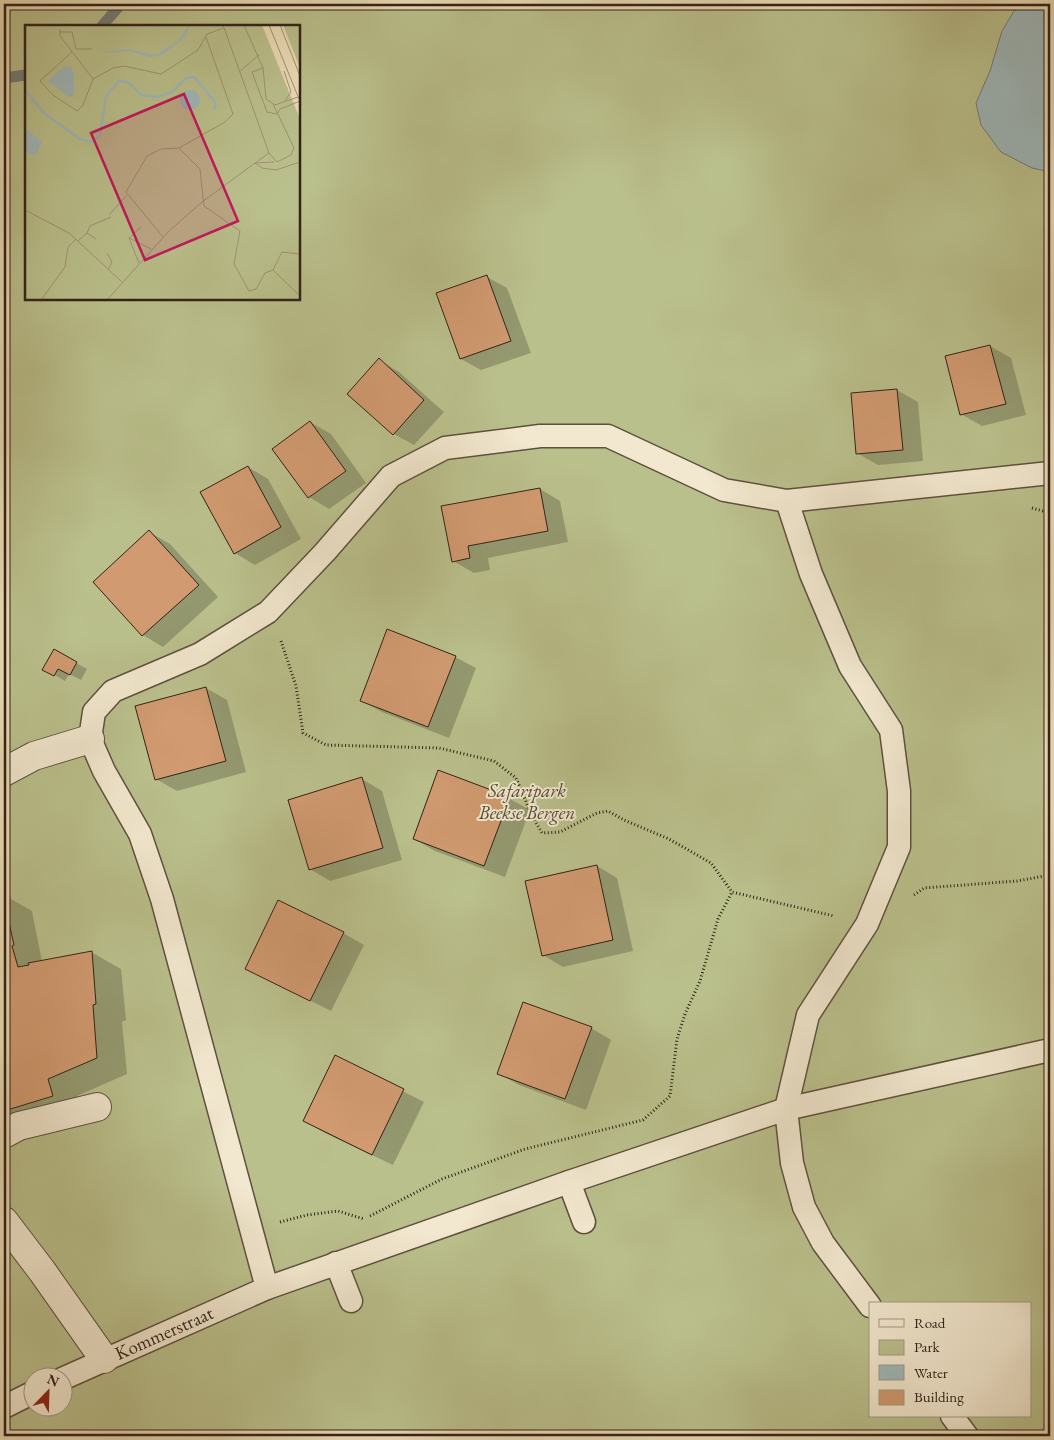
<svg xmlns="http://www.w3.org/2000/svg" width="1054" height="1440" viewBox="0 0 1054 1440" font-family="'EB Garamond',serif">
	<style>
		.green { fill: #bac08c; stroke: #757252; fill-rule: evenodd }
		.water { fill: #9fb8ba; stroke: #737c7a }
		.shadow { fill: #0003 }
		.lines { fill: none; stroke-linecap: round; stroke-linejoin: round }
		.stream { stroke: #737c7a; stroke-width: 11 }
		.building { fill: #d19a70; stroke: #302319 }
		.lane-casing { stroke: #5f5140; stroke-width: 25 }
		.street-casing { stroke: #5f5140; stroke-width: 30 }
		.path { stroke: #302319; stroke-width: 3; stroke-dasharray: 1 2.5; stroke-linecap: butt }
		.lane { stroke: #f2e8cf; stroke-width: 22 }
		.street { stroke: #f2e8cf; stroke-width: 28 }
		.labels { text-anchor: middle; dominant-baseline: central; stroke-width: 4; stroke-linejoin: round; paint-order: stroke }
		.park-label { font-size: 19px; font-style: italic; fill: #524a36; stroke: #f2e8cf }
		.street-label { font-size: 19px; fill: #302319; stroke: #f2e8cf }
		.inset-river { fill: none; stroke: #9fb8ba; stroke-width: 2.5 }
		.inset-road { fill: none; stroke: #a09277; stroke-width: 1 }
		.view { fill: #c2185b; fill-opacity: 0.15; stroke: #c2185b; stroke-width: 2.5 }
		.inset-edge { fill: none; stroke: #302319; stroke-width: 2.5 }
	</style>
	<rect width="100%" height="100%" fill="#ebdcb5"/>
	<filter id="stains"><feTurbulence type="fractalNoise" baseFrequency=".004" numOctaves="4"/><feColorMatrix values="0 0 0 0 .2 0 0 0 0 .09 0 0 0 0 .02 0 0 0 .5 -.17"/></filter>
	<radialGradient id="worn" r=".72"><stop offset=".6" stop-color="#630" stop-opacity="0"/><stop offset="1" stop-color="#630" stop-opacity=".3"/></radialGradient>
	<path class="green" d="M4,4H1050V1436H4ZM26,26H299V299H26ZM870,1304H1030V1416H870ZM32,1378H62V1408H32Z"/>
	<polygon class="water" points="1027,4 1050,4 1050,172 1032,168 1001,152 981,125 976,103 990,71 1002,31 1014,11"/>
	<g class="shadow">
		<polygon points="487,277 507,288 531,353 481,370 461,359"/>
		<polygon points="990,346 1011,358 1026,415 982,426 961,414 946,357"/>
		<polygon points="379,360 399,372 444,412 414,445 394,434"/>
		<polygon points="897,390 918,402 923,461 878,465 857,453 852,394"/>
		<polygon points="310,422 331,434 366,483 329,509 309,497"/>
		<polygon points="248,467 268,479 301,539 255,565 235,553"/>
		<polygon points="540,489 560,501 568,542 488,558 490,570 474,573 453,561 443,507"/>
		<polygon points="149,532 170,544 218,597 163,647 143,635"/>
		<polygon points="54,651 87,669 81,680 69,674 65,681 44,669"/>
		<polygon points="455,657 476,668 449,738 382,712 362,701"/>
		<polygon points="206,688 227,700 246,772 177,791 156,779"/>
		<polygon points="439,772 510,799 530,810 505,877 435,851 414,839"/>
		<polygon points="362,779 382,791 402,860 330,881 310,869"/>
		<polygon points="597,866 617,878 633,951 563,967 543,955"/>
		<polygon points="4,874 11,899 32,911 42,962 91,952 121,969 126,1020 122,1022 127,1074 77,1096 82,1113 4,1135"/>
		<polygon points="343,933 364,945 331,1011 246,968"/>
		<polygon points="591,1028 611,1040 586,1110 519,1085 498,1073"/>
		<polygon points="336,1057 424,1102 393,1165 325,1133 305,1121"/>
	</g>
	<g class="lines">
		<g class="stream">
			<polyline points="102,26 121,4"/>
			<polyline points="4,78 26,75"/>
		</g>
	</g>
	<g class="building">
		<polygon points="487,275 511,341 460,359 436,293"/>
		<polygon points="990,345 1006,404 960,415 945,356"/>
		<polygon points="379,358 424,400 393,435 347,394"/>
		<polygon points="897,389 903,450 856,454 851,393"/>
		<polygon points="310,421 346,471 308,498 272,449"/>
		<polygon points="248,466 281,527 234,554 200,492"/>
		<polygon points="540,488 548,531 468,546 470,558 452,562 441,506"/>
		<polygon points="149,530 199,585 142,636 93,582"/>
		<polygon points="387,629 456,656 428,727 360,701"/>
		<polygon points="54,649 77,662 70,675 58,669 54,676 42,670"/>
		<polygon points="206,687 226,761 155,780 135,706"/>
		<polygon points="438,770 510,797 484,866 413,839"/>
		<polygon points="362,777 383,848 309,870 288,800"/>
		<polygon points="597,865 613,940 542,956 525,881"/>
		<polygon points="4,900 14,945 12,946 18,967 29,965 28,963 92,951 96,1004 93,1005 97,1058 48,1079 53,1096 4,1111"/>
		<polygon points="278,900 344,932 310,1001 245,969"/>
		<polygon points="523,1002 592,1027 565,1099 497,1074"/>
		<polygon points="335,1055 404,1089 372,1155 303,1121"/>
	</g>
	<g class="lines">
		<g class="lane-casing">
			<g id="lane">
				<polyline points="787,501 1050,473"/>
				<polyline points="569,1182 584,1222"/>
				<polyline points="336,1263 351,1301"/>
				<polyline points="267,1288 162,899 140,834 104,771 90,739 94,712 113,691 200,654 268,612 325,552 391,476 445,448 540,436 608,436 724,490 787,501 811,574 850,666 891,730 899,791 899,847 867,924 808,1015 786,1109 792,1163 804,1207 823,1243 870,1306"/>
				<polyline points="62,1379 267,1288 569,1182 786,1109 1050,1050"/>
				<polyline points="4,1407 32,1393"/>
				<polyline points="952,1416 967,1436"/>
			</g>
		</g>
		<g class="street-casing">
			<g id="street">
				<polyline points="4,772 34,756 90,739"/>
				<polyline points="4,1134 19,1126 97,1107"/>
				<polyline points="4,1221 42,1271 104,1359"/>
			</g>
		</g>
		<g class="path">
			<polyline points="1032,508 1050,513"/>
			<polyline points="281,641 296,686 303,733 326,745 439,748 494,761 516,778 532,816 542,833 560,832 597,813 608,811 624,820 669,839 711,863 732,892 834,916"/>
			<polyline points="914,895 924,888 1017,881 1050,875"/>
			<polyline points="370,1216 442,1179 525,1149 643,1120 670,1096 677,1039 685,1014 700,981 718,919 732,892"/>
			<polyline points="280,1222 307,1215 338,1211 364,1219"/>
		</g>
		<use href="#lane" class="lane"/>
		<use href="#street" class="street"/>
	</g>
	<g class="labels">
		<g class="park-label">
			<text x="527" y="790">Safaripark<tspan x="527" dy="22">Beekse Bergen</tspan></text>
		</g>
		<g class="street-label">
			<text transform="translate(164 1333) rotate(-24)">Kommerstraat</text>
		</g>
	</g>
	<g transform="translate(25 25)">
		<rect width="275" height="275" fill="#ebdcb5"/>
		<path d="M0,0H237L275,94V275H0ZM258,0H275V43Z" fill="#bac08c"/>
		<path d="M164,0L163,6L159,13L137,30L125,32L104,26L81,28L73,24L82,27L102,24L131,30L153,16ZM39,41L47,43L49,50V69L45,73L23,56ZM155 75a10 10 0 1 1 20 0a10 10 0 1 1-20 0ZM0,103L17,117L11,130H5L0,125Z" fill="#9fb8ba"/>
		<path class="inset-river" d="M0,65L19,88L55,114L66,117L75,111L81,71L94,56L103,57L116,70L131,72L146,68L161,53L169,52L190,77V85"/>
		<path class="inset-road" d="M198,0L244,128L252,137L266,130L269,123L248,79M219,0L238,43L241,74L250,80L273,72M244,0L274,74M255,0L275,51M35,4V11L68,54L58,80L52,86L28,70L15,56L47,27M34,7H47L51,24H67M238,43L227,47L242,87L252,89L255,84L275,76M259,46L266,67L260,76M214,47L234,30M68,54L88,43L99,41L136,49L173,25L182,9L199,3M154,123L200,97L208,89L181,12M244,128L230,138L249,137M0,185L44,208L97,257M84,190L102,170M62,208L65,201L86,192M138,212L101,167L122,131L136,124L154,123L175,144L179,181L215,206L209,239L224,266L231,264L240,248L248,245L257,227L275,229M104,213L114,238M104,213L126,224M104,213L116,202M53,216L62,208L71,214M82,228L87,237L83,245M248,245L275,271M16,275L40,242L43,222L51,214M82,275L143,207L177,177L230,138L237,143L251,145L275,137"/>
		<path class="view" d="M159,69L213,196L120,235L66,108Z"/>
		<rect width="275" height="275" class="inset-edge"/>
	</g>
	<rect width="1054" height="1440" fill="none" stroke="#ebdcb5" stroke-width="20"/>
	<rect x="5" y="5" width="1044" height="1430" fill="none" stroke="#302319" stroke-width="2.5"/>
	<rect x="10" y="10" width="1034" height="1420" fill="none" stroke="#302319"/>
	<rect x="869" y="1302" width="162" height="115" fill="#f2e8cf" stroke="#a49986"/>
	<rect x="879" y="1319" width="25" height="8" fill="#f2e8cf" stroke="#a49986"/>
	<text x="914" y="1328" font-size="15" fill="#302319">Road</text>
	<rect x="879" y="1340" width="25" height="15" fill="#bac08c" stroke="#a49986"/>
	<text x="914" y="1352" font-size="15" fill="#302319">Park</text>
	<rect x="879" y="1365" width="25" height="15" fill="#9fb8ba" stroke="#a49986"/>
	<text x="914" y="1378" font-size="15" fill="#302319">Water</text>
	<rect x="879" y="1390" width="25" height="15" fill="#d19a70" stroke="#a49986"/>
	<text x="914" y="1402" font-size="15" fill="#302319">Building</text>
	<g transform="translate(48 1392) rotate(23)"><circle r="24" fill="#f2e8cf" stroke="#a49986"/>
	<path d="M0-4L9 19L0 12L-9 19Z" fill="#8f2418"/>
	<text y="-8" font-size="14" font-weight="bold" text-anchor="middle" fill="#302319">N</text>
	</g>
	<rect width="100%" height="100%" filter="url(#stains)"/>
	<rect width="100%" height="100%" fill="url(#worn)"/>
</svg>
